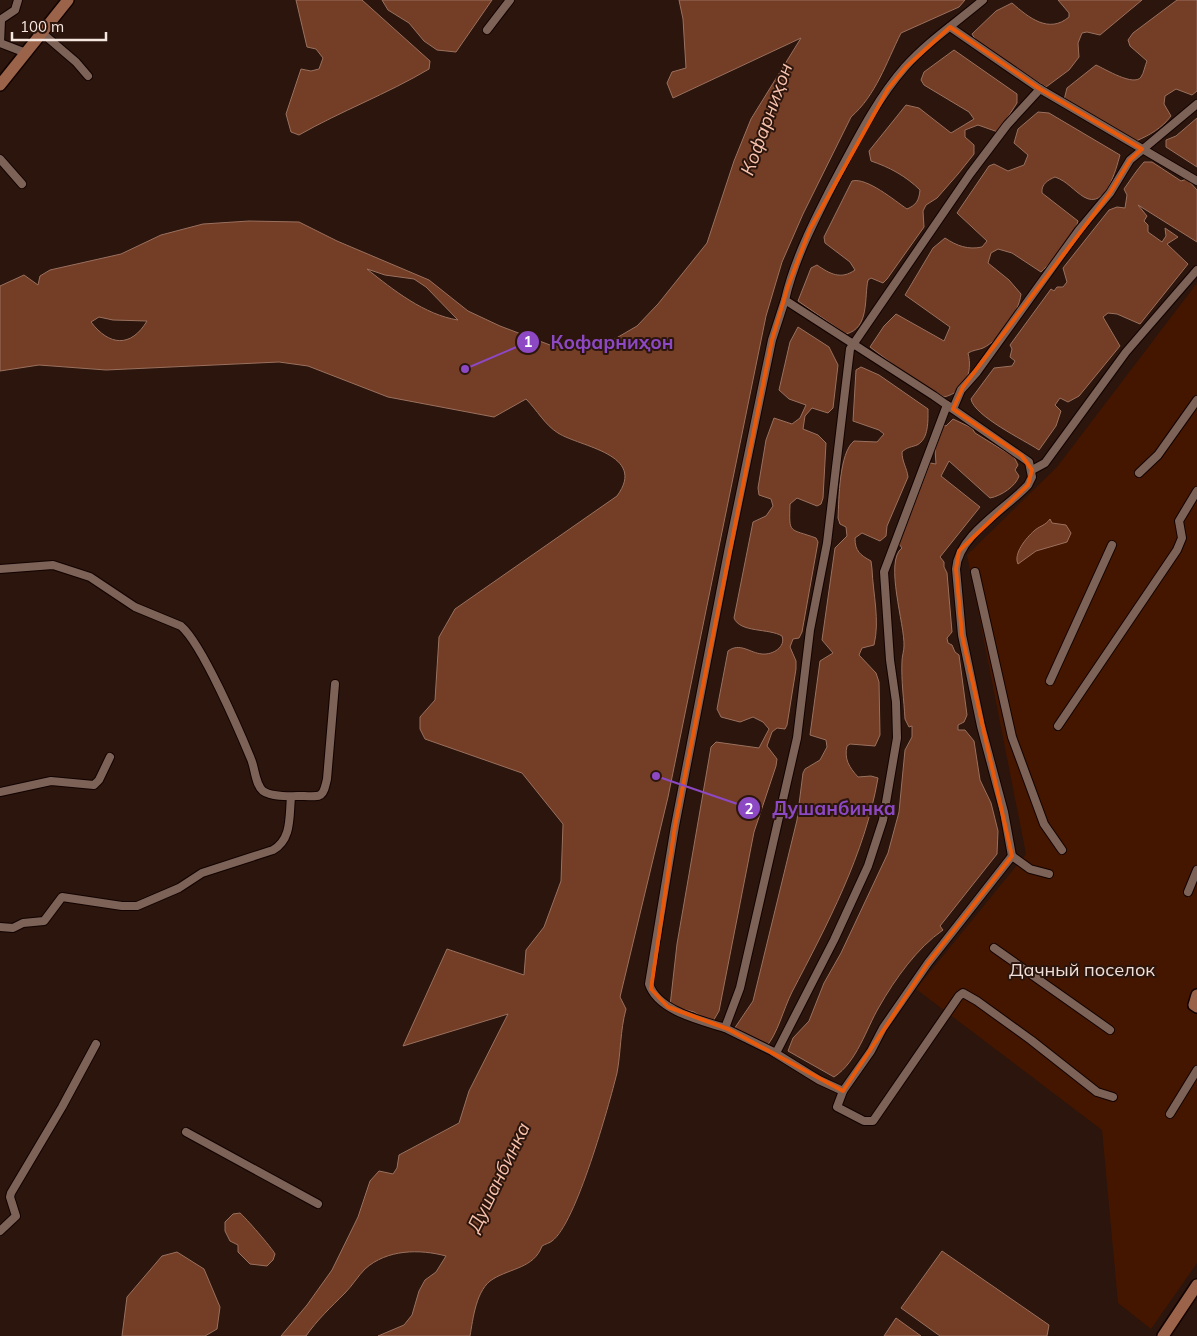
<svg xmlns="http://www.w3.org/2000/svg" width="1197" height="1336" viewBox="0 0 1197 1336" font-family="Mulish,sans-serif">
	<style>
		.green { fill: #441600 }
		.water { fill: #733d26; stroke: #9a705e; fill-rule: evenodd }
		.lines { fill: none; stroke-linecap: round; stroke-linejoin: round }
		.street-casing { stroke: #120200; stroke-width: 10 }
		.secondary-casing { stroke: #120200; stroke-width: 14 }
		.street { stroke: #7c6257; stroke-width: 8 }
		.secondary { stroke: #9b644a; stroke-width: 11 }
		.marked { fill: none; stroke: #e8590c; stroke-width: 4; stroke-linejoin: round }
		.labels { text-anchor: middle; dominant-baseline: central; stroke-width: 4; stroke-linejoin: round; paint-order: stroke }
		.park-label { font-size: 18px; fill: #f2e0d8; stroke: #2b150c }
		.water-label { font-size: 19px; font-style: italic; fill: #f8c2ad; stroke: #2b150c }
		.leader { fill: none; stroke: #8d48c4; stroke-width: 2 }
		.callout-dot { fill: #8d48c4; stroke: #2b150c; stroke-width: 2 }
		.mark-label { font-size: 15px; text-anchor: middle; font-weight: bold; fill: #fff }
		.callout-label { font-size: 19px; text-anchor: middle; font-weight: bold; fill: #8d48c4; stroke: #2b150c; stroke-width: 4; stroke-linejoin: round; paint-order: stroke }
	</style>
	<rect width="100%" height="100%" fill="#2b150c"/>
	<polygon class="green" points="1197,283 1197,1263 1151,1329 1118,1303 1102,1130 916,989 1026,854 967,555 1057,467"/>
	<g class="water">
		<path d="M296,0H362L430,61L429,69C387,94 341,111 299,135L291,132L286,114L301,69L311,71L319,69L323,58L316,49L307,47Z"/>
		<polygon points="382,0 492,0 456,52 437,50 424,41 409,23 388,10"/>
		<path d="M679,0H965L959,7L901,33C886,63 876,95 851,117L803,214L782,262L766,316L668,797L620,997L626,1009C620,1031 621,1052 617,1073C609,1105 576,1224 552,1241C550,1243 545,1244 542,1246C534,1268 511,1268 493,1279C476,1289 473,1319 470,1336H378L404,1325L412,1315L419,1291L425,1280L436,1272L446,1256C420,1249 387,1249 365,1269C358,1276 352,1286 345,1293C331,1307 317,1320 306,1336H281L307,1305L332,1270L358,1217L370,1181L379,1171L393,1174L397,1168L399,1155L459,1123L469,1091L508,1014L403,1046L447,949L524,975L526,950L544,927L561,881L563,824L522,773L425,739L420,729V717L435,700L439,637L455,609L617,496C648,454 580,447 558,433C545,425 537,410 526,399L494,417L388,397L308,366L279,362L106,370L39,365L0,371V286L24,275L38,285L40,276L50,270L121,254L161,235L203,224L249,221L299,222L337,241L429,280L468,311L500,326L550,345L570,348L592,347L613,340L637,326L658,304L707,243L734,161L751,119L801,38L673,98L667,83L672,72L686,68L683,19ZM367,269L385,275L414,279L426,287L458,320C425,315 393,290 367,269ZM99,317L113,320L147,321C131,348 109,346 91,322Z"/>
		<path d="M1058,0H1142L1100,35L1087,32L1082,33L1078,43L1079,57L1069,70L1046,87L978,44L972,34L996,11L1012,3C1029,18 1049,34 1069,17V13Z"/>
		<path d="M1177,0H1197V91L1192,95L1176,89L1165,96L1164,104L1171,116C1162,128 1150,135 1136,141L1064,100L1067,88L1096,65C1105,69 1134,87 1141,77C1144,73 1145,65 1147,61L1130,46L1128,40L1133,33Z"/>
		<path d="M954,50L1017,94V103L998,132L978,125L965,130V137L974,145V154L958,174L937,198L926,205L923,211L924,227L887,279L883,283L871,278L868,280C864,297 870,328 846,334L798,301L811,268L817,265C830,274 841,280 855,270L850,262L825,243L824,237L852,181C867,177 895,201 907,209C916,205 919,201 920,190C906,176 889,167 871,161L869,151L906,105L919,108L951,133L974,119L969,112L924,85L921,80L924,72Z"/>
		<path d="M1038,112L1049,113L1120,155C1116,169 1106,210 1084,197C1074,191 1067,181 1055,177C1048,180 1041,184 1042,193L1078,221C1074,239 1054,259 1041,272L1012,253L998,249L991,253L988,263L1009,280L1021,294C1019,312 1000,340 983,348C978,350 973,350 968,353C973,373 965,392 944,397L914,380L870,347L884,326L896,314L944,341L950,327L905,295L933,248L945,238C957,246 968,250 982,247L987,241L957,213L989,166L994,164L1008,171L1024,165L1028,155L1014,143L1018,129Z"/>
		<polygon points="1197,118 1197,167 1166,147 1166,140 1176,136"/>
		<path d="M1144,162H1152L1181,181L1187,179L1197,190V242L1138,205L1147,216L1144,221L1148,225V232L1162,242L1166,236L1165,228L1178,237L1167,244L1188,264L1140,324L1117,314L1108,313L1103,317L1120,346L1079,396L1068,402L1060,398L1055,405L1061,411L1056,426L1039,450C1024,440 974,416 971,399L994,368L1012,366L1015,361L1010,357L1012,349L1010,345L1051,289L1054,291L1057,287H1063L1067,282L1063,268L1109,210L1117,207L1125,208L1127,195L1124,189C1131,179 1136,171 1144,162Z"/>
		<path d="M798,327L829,347L838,365L833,408L828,413L812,408L805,416L803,429L818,435L826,443L823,498L821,504L817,506L797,498L790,504C789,535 789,528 816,538L818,542L802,632L799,638L793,639L790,647L796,661V669L787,725L785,729L777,728L772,732L767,746L777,759L776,766L754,832L719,1011L712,1023L694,1012L670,1006L677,944L711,747L716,742L759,748L769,729L763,722L753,717L740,722L721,717L717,709L728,651C740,642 750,653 762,654C773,655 786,647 782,636C769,628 740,633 734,618L753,522L766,516L773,506L771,499L759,495L758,488L766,440L774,418L792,424L800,418L806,405L789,399L779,390L790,342Z"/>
		<path d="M861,367L879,375L928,409C928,420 929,439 917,445C912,447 907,447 902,452C902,462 907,468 908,477L887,526L886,536L880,541L862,533L855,538C855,551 860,555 871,561L872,569C873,594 880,620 874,645L862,648L859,655L876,673L879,682L880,735L875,746L850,744L847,746C844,759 849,767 858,777L871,776L878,778C865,854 827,925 792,992C783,1010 778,1033 766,1047L732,1032L753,1001L797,820L803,773L805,769L820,760L827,747L826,740L810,735L820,661L833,653L822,640L835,548L847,536L846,527L840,524L838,518C839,499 839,453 854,441L877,442L884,434L879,430L853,421L856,370Z"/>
		<path d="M953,419L972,428L975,433L1014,457L1018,465L1015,470L1019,476C1016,486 1001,496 990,498L949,461L941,476L980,507L940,557L944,562V567L947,573L952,632L947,638L948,643L952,645L955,652L959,655L967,715L964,722L958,725V730H965L974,741L980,780L991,803L998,831L997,854L940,926L943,930C917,948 895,979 879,1007C866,1029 857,1062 834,1077L788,1051L793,1038L809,1021L824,983L841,953L888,853L899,812L905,750L912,737V726L909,727L905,719C904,700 901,680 902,661C902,656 904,651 904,646C905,625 884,561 902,548L899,544L930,463L936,464L935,449L941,433L937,429L940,424L946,426Z"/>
		<path d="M1050,519L1052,523L1066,525L1071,533L1067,542L1036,551L1018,564C1013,554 1026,538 1034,531C1039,526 1045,526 1050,519Z"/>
		<path d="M240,1213C245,1217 272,1248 275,1254L273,1260L267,1266L250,1264L238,1252V1245L230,1241L225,1231V1222L233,1214Z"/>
		<polygon points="942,1251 1049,1325 1047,1336 940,1336 901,1308"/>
		<polygon points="177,1252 204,1269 220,1307 217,1329 205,1336 122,1336 127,1297 162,1256"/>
		<polygon points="896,1318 921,1336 884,1336"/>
	</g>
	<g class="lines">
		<g class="street-casing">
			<g id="street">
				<path d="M983,0C957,22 927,42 905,67C875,101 854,145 833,184C814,221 794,260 785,300L934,396L1029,462L1032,477L1028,485C1006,509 958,535 956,569L962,635L981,726L1004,812L1012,856"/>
				<polyline points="0,20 15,10 18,0"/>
				<polyline points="950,27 1040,89 1197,181"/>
				<polyline points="487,30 510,0"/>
				<polyline points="41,32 76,62 88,76"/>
				<polyline points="0,43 26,53"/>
				<polyline points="0,43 1,20"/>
				<polyline points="0,159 22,184"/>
				<polyline points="953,409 961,390 977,372 1079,230 1110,193 1130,160 1197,104"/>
				<polyline points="1032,470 1045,463 1126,352 1197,270"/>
				<polyline points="1139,473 1158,455 1197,400"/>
				<path d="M0,569L53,565L90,577L135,607L181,626C202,644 239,730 251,759C255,768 255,784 263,791C273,798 293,796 304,796C322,797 323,797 327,779L335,684"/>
				<polyline points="975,572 1012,737 1044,824 1062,850"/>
				<polyline points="1050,681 1112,545"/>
				<polyline points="1058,726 1177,550 1182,538 1179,521 1197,491"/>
				<polyline points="0,792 51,781 94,785 99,780 110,757"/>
				<polyline points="1049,874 1030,869 1012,856 928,963 883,1028 871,1051 843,1091 837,1107 864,1121 873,1121 959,996 963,993 977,1001 1031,1040 1097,1092 1113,1097"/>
				<polyline points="1188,892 1197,870"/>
				<path d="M0,927L13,928L23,923L44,921L62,897L122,906H137L179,888L202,873L273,850C292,839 289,817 291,797"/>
				<polyline points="994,948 1110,1030"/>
				<path d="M725,1028C700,1020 658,1011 649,984L675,826L728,552L772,340L785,300"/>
				<polyline points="776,1053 834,940 868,866 883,820 897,738 896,702 890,660 884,572 947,405"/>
				<polyline points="843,1091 819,1080 772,1051 725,1028 740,988 797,738 810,630 827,543 850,349 970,174 1007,125 1040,89"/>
				<polyline points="1170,1114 1197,1070"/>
				<polyline points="186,1132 318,1204"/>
				<polyline points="0,1231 16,1216 10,1197 11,1193 62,1107 96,1044"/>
			</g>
		</g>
		<g class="secondary-casing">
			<g id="secondary">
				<polyline points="0,85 68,0"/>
				<polyline points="1197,995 1194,1005 1197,1007"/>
				<polyline points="1163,1336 1197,1285"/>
			</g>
		</g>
		<use href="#street" class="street"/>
		<use href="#secondary" class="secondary"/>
	</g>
	<path class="marked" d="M950,27L1040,89L1142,149L1130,160L1110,193L963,387L953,409L1022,456L1032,470L1028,485L959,551L956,569L962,635L1012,856L928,963L843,1091L728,1029L668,1007L651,989L675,826L772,340L788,286L810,229L888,89L906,67Z"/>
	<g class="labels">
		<g class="park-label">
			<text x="1082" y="969">Дачный поселок</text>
		</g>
		<g class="water-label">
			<text transform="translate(766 119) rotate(-70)">Кофарниҳон</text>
			<text transform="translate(498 1177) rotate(-64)">Душанбинка</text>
		</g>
	</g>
	<path class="leader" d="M465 369L528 342M656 776L749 808"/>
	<g class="callout-dot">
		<circle cx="465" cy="369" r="5"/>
		<circle cx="656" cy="776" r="5"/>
		<circle cx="528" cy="342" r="12"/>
		<circle cx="749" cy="808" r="12"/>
	</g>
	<g class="mark-label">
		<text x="528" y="347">1</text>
		<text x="749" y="814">2</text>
	</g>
	<g class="callout-label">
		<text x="612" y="349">Кофарниҳон</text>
		<text x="834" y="815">Душанбинка</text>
	</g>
	<path d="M12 32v8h94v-8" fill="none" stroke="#f6e6e0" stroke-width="2.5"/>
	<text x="20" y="32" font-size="15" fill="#f6e6e0" stroke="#2b150c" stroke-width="4" paint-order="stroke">100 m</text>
</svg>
